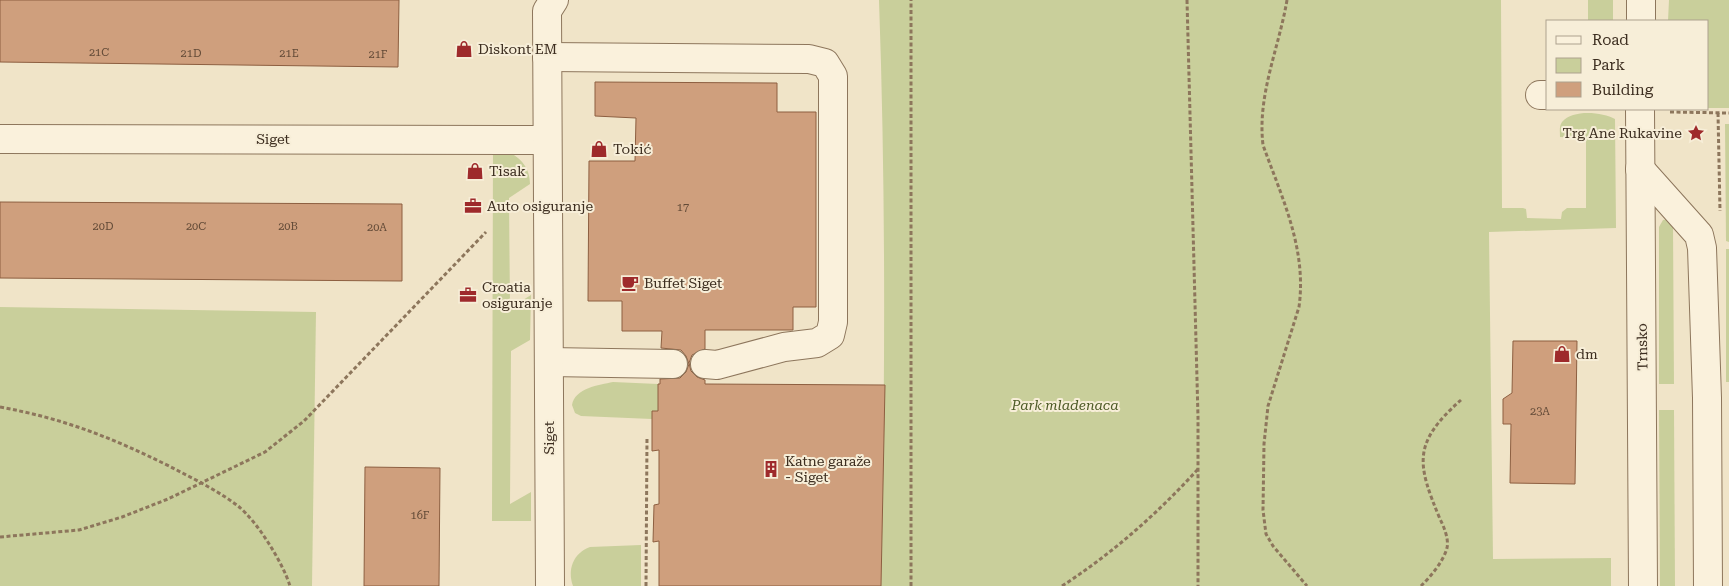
<svg xmlns="http://www.w3.org/2000/svg" width="1729" height="586" viewBox="0 0 1729 586" font-family="'Roboto Serif',serif">
	<style>
		.green { fill: #c9cf9b }
		.building { fill: #cf9f7d; stroke: #8d5f41 }
		.lines { fill: none; stroke-linecap: round; stroke-linejoin: round }
		.minor-casing { stroke: #8d765c; stroke-width: 30 }
		.path { stroke: #8d765c; stroke-width: 3; stroke-dasharray: 4 2.5; stroke-linecap: butt }
		.minor { stroke: #faf1dc; stroke-width: 28 }
		.labels { text-anchor: middle; dominant-baseline: central; stroke-width: 4; stroke-linejoin: round; paint-order: stroke }
		.number-label { font-size: 11px; fill: #624a37 }
		.poi-label { font-size: 14px; fill: #3d2e20; stroke: #f7eed8; text-anchor: start }
		.street-label { font-size: 14px; fill: #3d2e20; stroke: #f7eed8 }
		.park-label { font-size: 14px; font-style: italic; fill: #4d5a26; stroke: #f7eed8 }
	</style>
	<rect width="100%" height="100%" fill="#f0e4c8"/>
	<g class="green">
		<path d="M879,0H1501L1502,208H1523L1526,209L1527,218L1561,219L1562,212L1567,208H1586V138L1560,137C1560,132 1559,126 1562,122C1573,109 1602,112 1615,119L1616,228L1489,232L1493,559L1611,558V586H881C885,390 886,196 879,0Z"/>
		<rect x="1588" y="0" width="25" height="21"/>
		<polygon points="1669,0 1729,0 1729,108 1708,108 1708,21 1668,21"/>
		<polygon points="1725,124 1729,124 1729,242 1726,241"/>
		<path d="M493,145C512,152 530,161 530,184L509,198L510,308L531,295L530,340L511,351L510,504L531,492V521H492Z"/>
		<polygon points="1668,219 1673,226 1674,384 1659,384 1659,227 1663,220"/>
		<rect x="1726" y="249" width="3" height="133"/>
		<polygon points="0,307 316,312 312,586 0,586"/>
		<path d="M613,382L658,384V411L652,412V419L581,416L575,413L572,405C575,388 599,385 613,382Z"/>
		<polygon points="1659,410 1674,410 1675,586 1660,586"/>
		<path d="M641,545V586H573C567,570 573,553 590,547Z"/>
	</g>
	<g class="building">
		<polygon points="0,0 399,0 398,67 0,62"/>
		<polygon points="595,82 777,83 777,112 816,112 816,307 793,307 793,330 705,330 705,349 692,355 689,363 691,371 697,377 705,380 705,384 885,385 881,586 659,586 659,541 653,542 654,505 659,504 659,450 652,451 652,411 658,411 658,384 660,384 660,379 680,378 686,372 689,364 686,356 681,350 661,348 662,331 622,331 622,301 588,301 589,161 635,161 636,118 595,116"/>
		<polygon points="0,202 402,204 402,281 0,278"/>
		<polygon points="1513,341 1577,341 1575,484 1510,483 1511,424 1503,424 1503,399 1512,393"/>
		<polygon points="365,467 440,468 439,586 364,586"/>
	</g>
	<g class="lines">
		<g class="minor-casing">
			<g id="minor">
				<polyline points="1641,21 1641,0"/>
				<polyline points="547,57 809,59 825,63 833,76 833,322 830,335 817,343 784,347 717,365 705,364"/>
				<polyline points="1540,95 1548,95"/>
				<polyline points="1640,109 1643,586"/>
				<polyline points="0,139 547,140"/>
				<polyline points="1640,169 1699,235 1702,248 1707,398 1708,586"/>
				<polyline points="549,362 673,364"/>
				<polyline points="550,586 547,11 554,0"/>
			</g>
		</g>
		<g class="path">
			<polyline points="1187,0 1198,417 1198,586"/>
			<path d="M1287,0C1279,48 1257,95 1263,145C1282,198 1307,249 1299,307L1268,406L1264,444L1263,510L1266,534L1273,546L1307,586"/>
			<polyline points="1670,112 1729,113"/>
			<polyline points="1718,113 1720,211"/>
			<path d="M0,407C65,419 110,437 169,466C192,478 217,490 238,506C257,521 283,563 290,586"/>
			<polyline points="0,537 79,530 122,517 168,499 265,452 304,421 486,232"/>
			<polyline points="646,586 647,437"/>
			<polyline points="911,586 911,0"/>
			<path d="M1062,586C1113,553 1158,513 1199,468"/>
			<path d="M1421,586C1431,576 1443,562 1447,548C1449,539 1444,527 1440,519C1417,464 1412,443 1461,400"/>
		</g>
		<use href="#minor" class="minor"/>
	</g>
	<defs>
		<g id="shop-bare" transform="scale(1.35)"><path d="M-5-2.5h2.3a2.7 3.5 0 0 1 5.4 0H5L5.5 6h-11ZM-1.5-2.5h3a1.5 2.3 0 0 0-3 0Z" fill="#9e2a2b" stroke="#f7eed8" stroke-width="2.5" paint-order="stroke"/></g>
		<g id="sight-bare" transform="scale(1.35)"><path d="M0-6L1.8-2.2L6-1.7L2.9 1.2L3.7 5.4L0 3.3L-3.7 5.4L-2.9 1.2L-6-1.7L-1.8-2.2Z" fill="#9e2a2b" stroke="#f7eed8" stroke-width="2.5" paint-order="stroke"/></g>
		<g id="office-bare" transform="scale(1.35)"><path d="M-6-3h4V-5.5h4V-3h4V5H-6ZM-1-4.5V-3h2v-1.5ZM-6 0V1H6V0Z" fill="#9e2a2b" stroke="#f7eed8" stroke-width="2.5" paint-order="stroke"/></g>
		<g id="cafe-bare" transform="scale(1.35)"><path d="M-5.5-4.5H6V0H3Q3 3.5 0 3.5H-2.5Q-5.5 3.5-5.5 0ZM3-3.2v2h1.7v-2ZM-6 4.5H4V6H-6Z" fill="#9e2a2b" stroke="#f7eed8" stroke-width="2.5" paint-order="stroke"/></g>
		<g id="building-bare" transform="scale(1.35)"><path d="M-4-6H4V6H1V3H-1V6H-4ZM-2.5-4.3h1.7v1.8h-1.7ZM.8-4.3h1.7v1.8H.8ZM-2.5-1h1.7V.8h-1.7ZM.8-1h1.7V.8H.8Z" fill="#9e2a2b" stroke="#f7eed8" stroke-width="2.5" paint-order="stroke"/></g>
	</defs>
	<g fill-rule="evenodd">
		<use href="#shop-bare" x="464" y="49"/>
		<use href="#sight-bare" x="1696" y="133"/>
		<use href="#shop-bare" x="599" y="149"/>
		<use href="#shop-bare" x="475" y="171"/>
		<use href="#office-bare" x="473" y="206"/>
		<use href="#cafe-bare" x="630" y="283"/>
		<use href="#office-bare" x="468" y="295"/>
		<use href="#shop-bare" x="1562" y="354"/>
		<use href="#building-bare" x="771" y="469"/>
	</g>
	<g class="labels">
		<g class="number-label">
			<text x="99" y="52">21C</text>
			<text x="191" y="53">21D</text>
			<text x="289" y="53">21E</text>
			<text x="378" y="54">21F</text>
			<text x="683" y="207">17</text>
			<text x="103" y="226">20D</text>
			<text x="196" y="226">20C</text>
			<text x="288" y="226">20B</text>
			<text x="377" y="227">20A</text>
			<text x="1540" y="411">23A</text>
			<text x="420" y="515">16F</text>
		</g>
		<g class="poi-label">
			<text x="478" y="49">Diskont EM</text>
			<text x="1682" y="133" text-anchor="end">Trg Ane Rukavine</text>
			<text x="613" y="149">Tokić</text>
			<text x="489" y="171">Tisak</text>
			<text x="487" y="206">Auto osiguranje</text>
			<text x="644" y="283">Buffet Siget</text>
			<text x="482" y="287">Croatia<tspan x="482" dy="16">osiguranje</tspan></text>
			<text x="1576" y="354">dm</text>
			<text x="785" y="461">Katne garaže<tspan x="785" dy="16">- Siget</tspan></text>
		</g>
		<g class="street-label">
			<text x="273" y="139">Siget</text>
			<text transform="translate(1642 347) rotate(-91)">Trnsko</text>
			<text transform="translate(549 438) rotate(-90)">Siget</text>
		</g>
		<g class="park-label">
			<text x="1065" y="405">Park mladenaca</text>
		</g>
	</g>
	<rect x="1546" y="20" width="162" height="90" fill="#f7eed8" stroke="#ada18e"/>
	<rect x="1556" y="36" width="25" height="8" fill="#faf1dc" stroke="#ada18e"/>
	<text x="1592" y="45" font-size="15" fill="#3d2e20">Road</text>
	<rect x="1556" y="58" width="25" height="15" fill="#c9cf9b" stroke="#ada18e"/>
	<text x="1592" y="70" font-size="15" fill="#3d2e20">Park</text>
	<rect x="1556" y="82" width="25" height="15" fill="#cf9f7d" stroke="#ada18e"/>
	<text x="1592" y="95" font-size="15" fill="#3d2e20">Building</text>
</svg>
